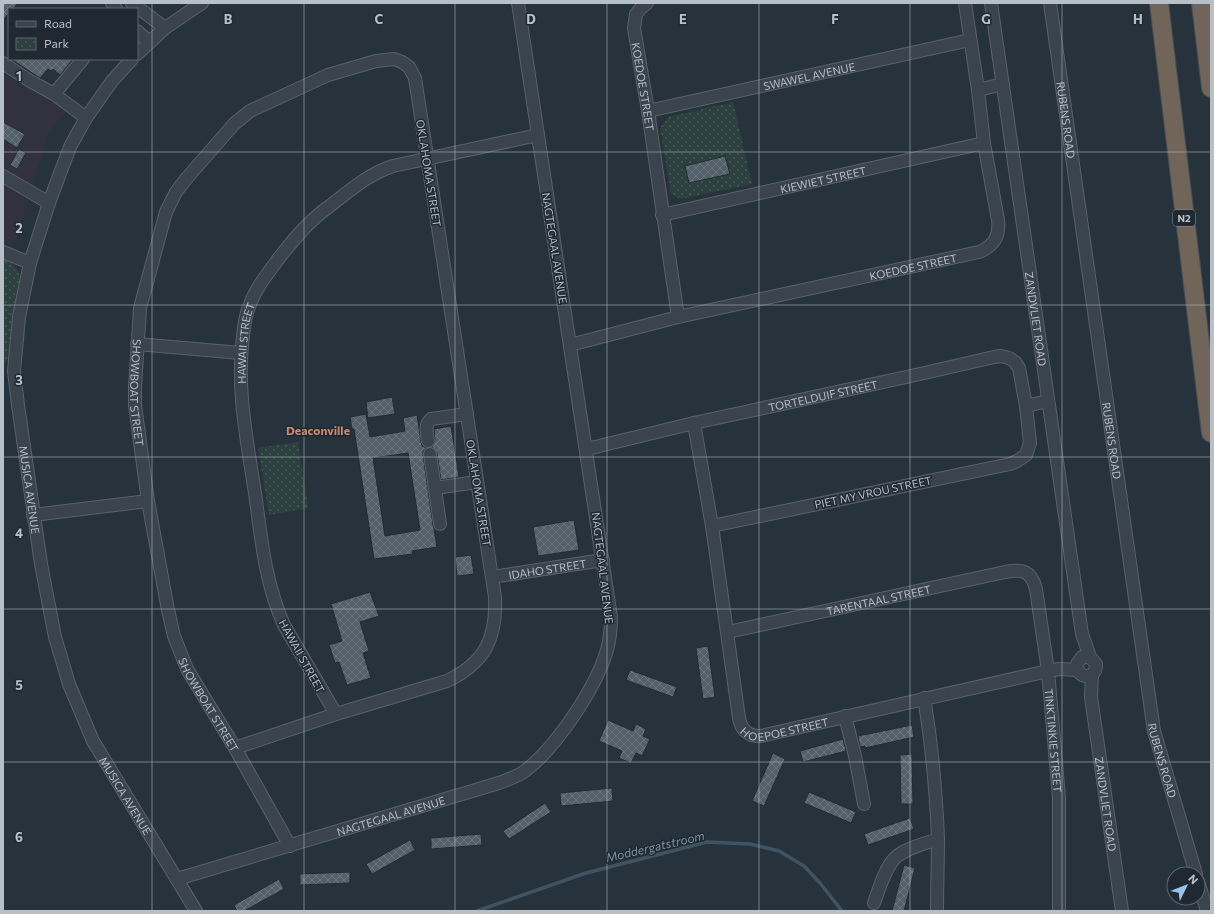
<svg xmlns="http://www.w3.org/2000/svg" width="1214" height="914" viewBox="0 0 1214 914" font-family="Commissioner,sans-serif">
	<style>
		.medical { fill: #32323e }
		.park { fill: url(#park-dots) }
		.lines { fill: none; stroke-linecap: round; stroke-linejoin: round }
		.stream { stroke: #3f5363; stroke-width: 3.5 }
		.building { fill: url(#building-cross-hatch); stroke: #222b33; fill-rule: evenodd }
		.minor-casing { stroke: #59626a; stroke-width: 14 }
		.highway-casing { stroke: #464f57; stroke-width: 20 }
		.minor { stroke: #3b444c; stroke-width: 12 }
		.highway { stroke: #716559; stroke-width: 18 }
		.grid { fill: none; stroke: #b7bfc7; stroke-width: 1; stroke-opacity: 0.55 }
		.labels { text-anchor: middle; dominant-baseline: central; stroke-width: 3; stroke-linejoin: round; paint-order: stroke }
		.shield { fill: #202931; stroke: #8a929a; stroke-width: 1 }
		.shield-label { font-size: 10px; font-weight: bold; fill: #b7bfc7 }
		.street-label { font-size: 11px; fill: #b7bfc7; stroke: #202931 }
		.neighbourhood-label { font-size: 12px; font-weight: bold; fill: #c98b71; stroke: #202931 }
		.water-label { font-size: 12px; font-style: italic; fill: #7b94a7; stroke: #202931 }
		.grid-label { font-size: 13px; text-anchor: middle; font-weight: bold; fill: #b7bfc7; stroke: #202931; stroke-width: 3; stroke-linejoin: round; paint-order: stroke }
	</style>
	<defs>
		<pattern id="park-dots" width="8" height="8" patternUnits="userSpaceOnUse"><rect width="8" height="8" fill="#2c413f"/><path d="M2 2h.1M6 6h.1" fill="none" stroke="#485b59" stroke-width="1.8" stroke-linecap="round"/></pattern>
		<pattern id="building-cross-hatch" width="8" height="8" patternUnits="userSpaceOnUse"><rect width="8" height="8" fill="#536069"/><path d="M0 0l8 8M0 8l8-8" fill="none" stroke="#6a757d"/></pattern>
	</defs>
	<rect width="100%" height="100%" fill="#27333c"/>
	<polygon class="medical" points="3,73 67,110 49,132 16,240 5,246 3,245"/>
	<g class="park">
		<polygon points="733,102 752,184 680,199 671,193 660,128 668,117"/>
		<path d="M3,259C12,263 18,267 20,277L9,358L3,366Z"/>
		<polygon points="298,442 308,508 269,515 258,448"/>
	</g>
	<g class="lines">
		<polyline class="stream" points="477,911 586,873 707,842 750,844 779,851 804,866 820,883 842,911"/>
	</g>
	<g class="building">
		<polygon points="3,3 18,3 13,9 9,9 9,13 3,20"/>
		<polygon points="11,59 73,59 60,75 53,69 51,71 48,69 40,78"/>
		<polygon points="3,122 25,134 17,148 3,139"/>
		<polygon points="19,149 26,153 17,169 10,165"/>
		<polygon points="725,156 730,174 689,183 685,166"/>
		<polygon points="392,397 395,414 368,418 366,402"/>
		<path d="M366,414L370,437L405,431L403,418L417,415L421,442L422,446L426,448L423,451V455L433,525L434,529L437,547L412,551L413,554L374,559L354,429H352L350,417ZM408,453L420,530L385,536L373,458Z"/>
		<polygon points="451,426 459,477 441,480 437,453 432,447 435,440 434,429"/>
		<polygon points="574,520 579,550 538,556 533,527"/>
		<polygon points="471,555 474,574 457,576 455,557"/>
		<polygon points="370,592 379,616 360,622 369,651 363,653 371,678 347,685 339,662 335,663 329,645 342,641 331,604"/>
		<polygon points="708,646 715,697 703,699 696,648"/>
		<polygon points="630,670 677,687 673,697 626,680"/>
		<polygon points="608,720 633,731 636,724 646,729 643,736 650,739 642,756 636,753 631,763 619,758 622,751 599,741"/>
		<polygon points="912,725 914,737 865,748 865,746 860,747 858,736"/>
		<polygon points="843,739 846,751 803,762 800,751"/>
		<polygon points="773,753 785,759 764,806 752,801"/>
		<polygon points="912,754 913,804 901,804 900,755"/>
		<polygon points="612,788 613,801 561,806 560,793"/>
		<polygon points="809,792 856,812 851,823 804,803"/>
		<polygon points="545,803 551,812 509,839 503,831"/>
		<polygon points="910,818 914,829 868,845 864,834"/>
		<polygon points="481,834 482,845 431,849 431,838"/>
		<polygon points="410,840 415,850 372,874 366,864"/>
		<polygon points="904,865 915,868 904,911 892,911"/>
		<polygon points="350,872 350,883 300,885 300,874"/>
		<polygon points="279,879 284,889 244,911 237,911 234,905"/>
	</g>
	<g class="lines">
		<g class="minor-casing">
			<g id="minor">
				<polyline points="112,3 116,9"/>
				<polyline points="132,3 165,28"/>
				<path id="s1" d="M647,3L640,9L636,14L634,28L648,111L678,317"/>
				<path id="s2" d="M991,3L1082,634L1090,657L1096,664C1097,680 1076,680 1077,664L1082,657H1090"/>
				<path id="s3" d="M1050,3L1154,731L1196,874"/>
				<polyline points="137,31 149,42"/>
				<polyline points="137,54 165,28 202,3"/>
				<path id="s4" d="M132,59L112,81L86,118L71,145L62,168L49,203L30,263L19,317L14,371L18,405L41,564L55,637L69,684L93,741L196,911"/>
				<polyline points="3,63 30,81 54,94 83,59"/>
				<polyline points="978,90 1003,84"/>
				<polyline points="54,94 86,118"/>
				<path id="s5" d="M648,111L970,40"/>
				<polyline points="3,176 49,203"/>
				<path id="s6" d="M662,215L984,143"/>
				<polyline points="3,252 30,263"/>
				<polyline points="137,344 241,353"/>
				<path id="s7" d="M570,345L678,317L979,252C994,246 1000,236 998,220L984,143L978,90L965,3"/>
				<polyline points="1026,406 1048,401"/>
				<path id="s8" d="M694,423L712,526L739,718C741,730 749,737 761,736L1048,671L1059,669L1077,670"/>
				<path d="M428,441C427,433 424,425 431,419L467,414"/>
				<path id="s9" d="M587,449L694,423L920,374L994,357L1001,356L1009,358L1015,362L1019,368L1026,406L1030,443L1026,455L1017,461L1010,464L712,526"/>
				<polyline points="430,454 440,524"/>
				<polyline points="435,488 477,482"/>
				<polyline points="33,515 148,501"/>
				<path id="s10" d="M492,577L603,560"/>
				<path id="s11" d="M728,632L1005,572C1022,569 1031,570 1036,589L1048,671L1059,797V911"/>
				<path id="s12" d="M1092,675L1091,697L1122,911"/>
				<path d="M924,698C932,745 936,791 938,838C938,862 937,887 937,911"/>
				<path id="s13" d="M336,714L284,625C265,583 261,537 255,493C247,441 236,388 243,336C244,326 245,316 249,307C255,289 268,273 279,258C294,239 308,222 327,208C348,192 368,174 393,166L538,135"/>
				<polyline points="845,716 855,756 864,804"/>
				<path id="s14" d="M235,748L336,714L447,681C485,663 497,638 495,597L415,78L409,67L402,62L394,59L376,61L328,75L250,111L234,124L186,179L176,192L166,212L140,308L135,387V405L148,501L168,610L174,636L187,669L235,748L290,846"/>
				<path id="s15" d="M177,879L499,783C507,780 515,777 522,773C554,751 596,688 607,650C610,639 611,629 611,617L518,3"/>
				<polyline points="1198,881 1207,911"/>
				<path d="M874,903C879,889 885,868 895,858C905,848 924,844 938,839"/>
			</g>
		</g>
		<g class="highway-casing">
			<g id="highway">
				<polyline points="1159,3 1211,433"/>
				<polyline points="1201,3 1211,88"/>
			</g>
		</g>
		<use href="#minor" class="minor"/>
		<use href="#highway" class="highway"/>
	</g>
	<path class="grid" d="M152,3V911M304,3V911M455,3V911M607,3V911M759,3V911M910,3V911M1062,3V911M3,152H1211M3,305H1211M3,457H1211M3,609H1211M3,762H1211"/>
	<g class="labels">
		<rect class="shield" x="1173" y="210" width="22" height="16" rx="3"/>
		<g class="shield-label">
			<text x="1184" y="218">N2</text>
		</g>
		<g class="street-label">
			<text stroke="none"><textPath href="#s5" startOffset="165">SWAWEL AVENUE</textPath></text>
			<text stroke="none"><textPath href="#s1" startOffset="89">KOEDOE STREET</textPath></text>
			<text stroke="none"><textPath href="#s3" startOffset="118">RUBENS ROAD</textPath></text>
			<text transform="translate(429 173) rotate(81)">OKLAHOMA STREET</text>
			<text stroke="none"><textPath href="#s6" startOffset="165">KIEWIET STREET</textPath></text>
			<text transform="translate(555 248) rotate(81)">NAGTEGAAL AVENUE</text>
			<text stroke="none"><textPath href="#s7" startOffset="352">KOEDOE STREET</textPath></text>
			<text stroke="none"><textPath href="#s2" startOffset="319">ZANDVLIET ROAD</textPath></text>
			<text stroke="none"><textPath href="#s13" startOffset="390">HAWAII STREET</textPath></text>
			<text stroke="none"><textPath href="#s14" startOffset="1352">SHOWBOAT STREET</textPath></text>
			<text stroke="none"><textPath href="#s9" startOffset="242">TORTELDUIF STREET</textPath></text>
			<text stroke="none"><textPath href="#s3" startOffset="442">RUBENS ROAD</textPath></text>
			<text stroke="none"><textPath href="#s4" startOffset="460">MUSICA AVENUE</textPath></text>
			<text transform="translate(873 492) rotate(-12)">PIET MY VROU STREET</text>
			<text transform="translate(479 493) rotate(81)">OKLAHOMA STREET</text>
			<text stroke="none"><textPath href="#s10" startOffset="56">IDAHO STREET</textPath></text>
			<text transform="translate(603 568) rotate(83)">NAGTEGAAL AVENUE</text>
			<text stroke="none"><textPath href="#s11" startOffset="154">TARENTAAL STREET</textPath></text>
			<text transform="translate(302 656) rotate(61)">HAWAII STREET</text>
			<text stroke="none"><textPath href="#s14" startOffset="1676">SHOWBOAT STREET</textPath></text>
			<text stroke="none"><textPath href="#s8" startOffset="354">HOEPOE STREET</textPath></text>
			<text stroke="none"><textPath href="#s11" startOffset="477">TINKTINKIE STREET</textPath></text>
			<text stroke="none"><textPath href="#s3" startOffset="766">RUBENS ROAD</textPath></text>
			<text stroke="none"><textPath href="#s4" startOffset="784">MUSICA AVENUE</textPath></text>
			<text stroke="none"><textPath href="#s12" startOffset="130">ZANDVLIET ROAD</textPath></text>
			<text stroke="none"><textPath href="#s15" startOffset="223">NAGTEGAAL AVENUE</textPath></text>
		</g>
		<g class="neighbourhood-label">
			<text x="318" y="430">Deaconville</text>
		</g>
		<g class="water-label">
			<text transform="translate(655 846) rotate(-13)">Moddergatstroom</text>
		</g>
	</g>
	<g class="grid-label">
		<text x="228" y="24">B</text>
		<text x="379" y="24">C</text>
		<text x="531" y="24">D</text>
		<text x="683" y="24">E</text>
		<text x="835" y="24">F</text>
		<text x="986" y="24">G</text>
		<text x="1138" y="24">H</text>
		<text x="19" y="81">1</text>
		<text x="19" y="233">2</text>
		<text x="19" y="385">3</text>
		<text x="19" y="538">4</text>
		<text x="19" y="690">5</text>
		<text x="19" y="842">6</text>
	</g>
	<rect width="1214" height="914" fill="none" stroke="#b7bfc7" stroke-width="8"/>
	<rect x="8" y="8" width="130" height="52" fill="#202931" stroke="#5c656d"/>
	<rect x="16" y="21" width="20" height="6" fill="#3b444c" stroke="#5c656d"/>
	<text x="44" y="28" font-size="12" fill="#b7bfc7">Road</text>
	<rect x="16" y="38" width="20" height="12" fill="url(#park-dots)" stroke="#5c656d"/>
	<text x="44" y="48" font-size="12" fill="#b7bfc7">Park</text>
	<g transform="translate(1186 886) rotate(47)"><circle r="19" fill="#202931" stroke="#5c656d"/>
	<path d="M0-3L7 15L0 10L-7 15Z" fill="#98c3ec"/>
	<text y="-6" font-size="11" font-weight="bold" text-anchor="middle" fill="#b7bfc7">N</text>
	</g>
</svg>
